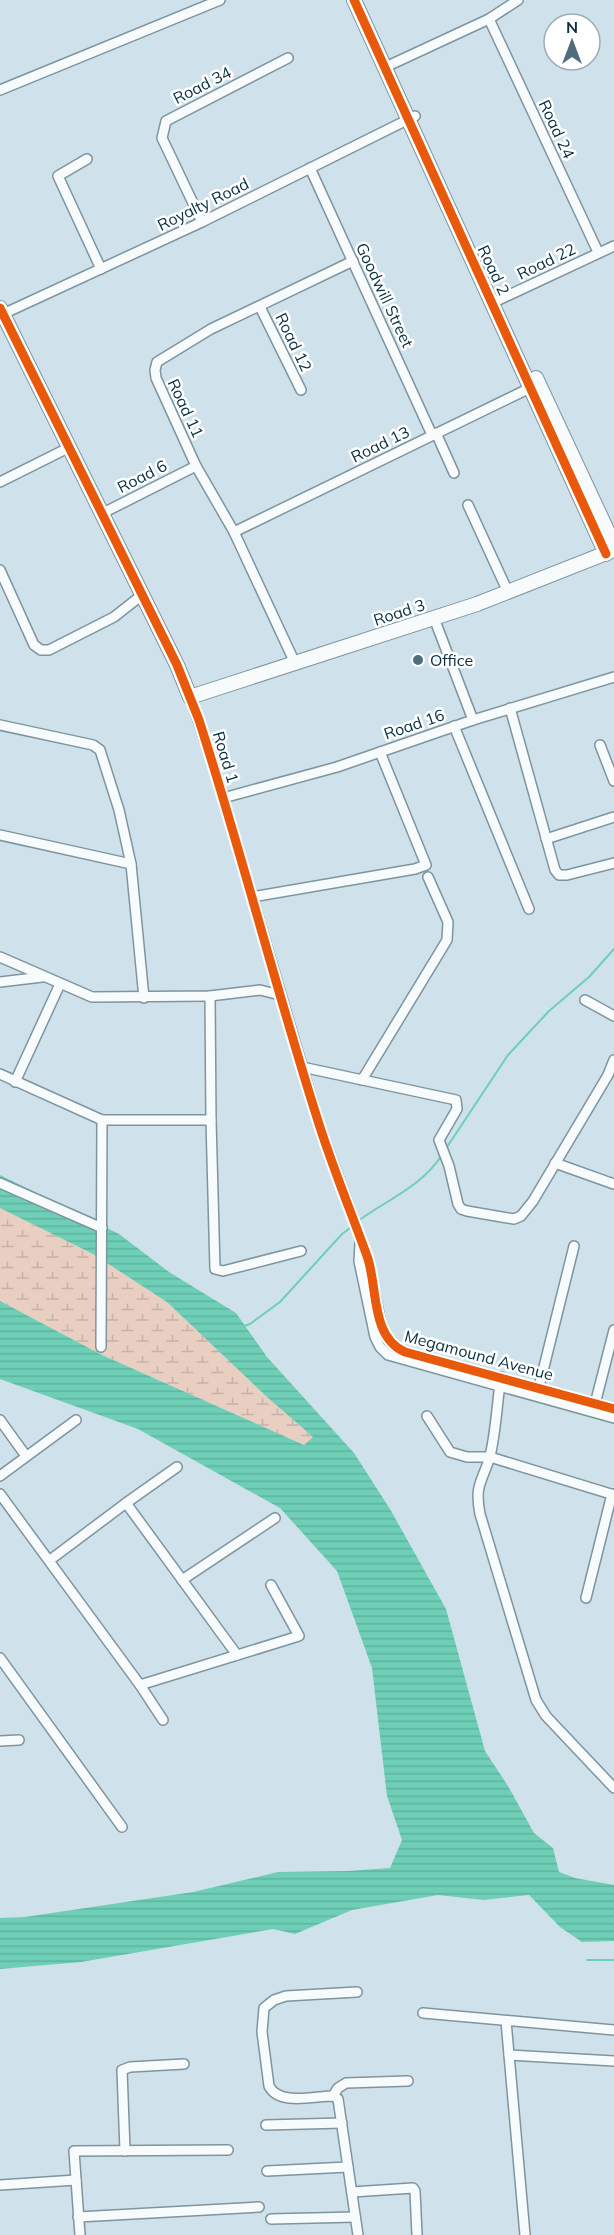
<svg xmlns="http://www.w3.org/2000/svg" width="614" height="2235" viewBox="0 0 614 2235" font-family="Mulish,sans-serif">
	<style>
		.wetland { fill: url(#wetland-marsh) }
		.water { fill: url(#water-rules) }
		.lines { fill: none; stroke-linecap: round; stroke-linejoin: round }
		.stream { stroke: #6ecfb6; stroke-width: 2 }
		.street-casing { stroke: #7e949e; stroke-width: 12 }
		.secondary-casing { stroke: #7e949e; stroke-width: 16 }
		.street { stroke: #f8fbfc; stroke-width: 9 }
		.secondary { stroke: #f8fbfc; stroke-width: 14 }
		.cycleway-casing { stroke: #fff; stroke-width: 13 }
		.cycleway { stroke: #e8590c; stroke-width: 9 }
		.poi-dot { fill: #4d6e7c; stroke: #fff; stroke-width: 2 }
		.labels { text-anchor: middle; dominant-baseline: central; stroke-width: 5; stroke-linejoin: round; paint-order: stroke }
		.street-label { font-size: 16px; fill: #073040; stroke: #fff }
		.poi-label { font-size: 16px; fill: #073040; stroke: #fff; text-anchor: start }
	</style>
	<defs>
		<pattern id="wetland-marsh" width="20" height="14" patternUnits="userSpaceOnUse" patternTransform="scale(1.5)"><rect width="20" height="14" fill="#e8cfc2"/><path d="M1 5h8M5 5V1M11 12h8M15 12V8" fill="none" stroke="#c6b2a8"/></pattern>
		<pattern id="water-rules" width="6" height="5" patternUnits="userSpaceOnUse" patternTransform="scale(1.5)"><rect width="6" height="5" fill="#6ecfb6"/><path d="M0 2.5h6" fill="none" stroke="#5eb29e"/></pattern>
	</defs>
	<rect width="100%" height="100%" fill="#cfe2eb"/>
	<polygon class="wetland" points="0,1208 93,1254 167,1302 267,1397 314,1438 304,1445 102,1355 0,1301"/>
	<polygon class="water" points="0,1175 119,1234 169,1272 236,1313 267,1357 354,1453 390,1509 446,1609 485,1751 508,1786 534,1833 553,1848 559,1872 575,1878 614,1885 614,1941 582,1942 560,1927 529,1895 484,1900 438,1895 352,1910 295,1934 273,1929 81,1962 0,1969 0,1918 25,1917 193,1892 278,1872 348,1871 390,1868 402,1840 387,1796 372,1668 337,1571 280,1508 138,1429 0,1379 0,1301 102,1355 304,1445 313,1437 267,1397 167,1302 93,1254 0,1208"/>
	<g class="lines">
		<g class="stream">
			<polyline points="445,1150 508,1055 549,1011 589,977 614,949"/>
			<path d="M358,1221C388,1199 421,1187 442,1155"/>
			<polyline points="244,1326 250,1324 280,1302 342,1234 354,1225"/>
			<polyline points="587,1960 614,1960"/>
		</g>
		<g class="street-casing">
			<g id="street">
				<polyline points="489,19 598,252"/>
				<polyline points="392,64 489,19 518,0"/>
				<polyline points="0,90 220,0"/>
				<polyline points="87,159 58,176 101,269"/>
				<polyline points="310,168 432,435"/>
				<polyline points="202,222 162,138 166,121 288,58"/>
				<polyline points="492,303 614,246"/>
				<polyline points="260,307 301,390"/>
				<polyline points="3,314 202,222 415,116"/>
				<polyline points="436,433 454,473"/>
				<polyline points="0,482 68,448"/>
				<polyline points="468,505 508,592"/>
				<polyline points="101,514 196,466"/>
				<polyline points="234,532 534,386"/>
				<polyline points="0,570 34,645 41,650 49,650 114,617 142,595"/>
				<polyline points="434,618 473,720"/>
				<polyline points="295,663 234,532 196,466 156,378 155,370 157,362 211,329 353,261"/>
				<polyline points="190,697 212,760 319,1124 367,1256 381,1324 388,1341 394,1348 405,1352 614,1409"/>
				<polyline points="510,708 555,870 559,875 567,875 614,863"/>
				<polyline points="0,725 93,745 100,750 119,810 131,864"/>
				<polyline points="454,726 529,909"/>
				<polyline points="600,745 614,781"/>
				<polyline points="223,798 337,767 473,720 614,677"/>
				<polyline points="0,835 131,864 144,998"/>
				<polyline points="546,839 614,817"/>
				<polyline points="252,897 415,869 426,865 380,752"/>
				<polyline points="0,957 92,997 210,996 260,990 280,995"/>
				<polyline points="0,982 42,977"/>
				<polyline points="585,1000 614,1016"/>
				<polyline points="302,1067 456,1100 457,1109 439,1140 449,1166 458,1204 461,1209 467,1211 514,1219 521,1216 533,1201 608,1075 614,1060"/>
				<polyline points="0,1074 102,1120 211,1120 210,996"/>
				<polyline points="362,1080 447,940 448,922 428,877"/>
				<polyline points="15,1082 60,984"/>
				<polyline points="211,1120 215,1269 223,1271 301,1251"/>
				<polyline points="555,1163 614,1184"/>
				<polyline points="0,1183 102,1228"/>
				<polyline points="360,1244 359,1261 375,1337 380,1347 388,1355 614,1418"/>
				<polyline points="101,1347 102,1120"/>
				<path d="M501,1377C497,1402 496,1432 490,1456C483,1481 474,1484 480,1514L536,1700L546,1716L614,1788"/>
				<polyline points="539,1387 574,1246"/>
				<polyline points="595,1404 614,1330"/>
				<polyline points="427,1416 450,1452 467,1457 490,1457 614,1495"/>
				<polyline points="0,1420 26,1456"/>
				<polyline points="0,1476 76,1420"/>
				<polyline points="0,1494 140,1685 299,1636 271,1585"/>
				<polyline points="126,1503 177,1467"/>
				<polyline points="50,1560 126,1503 237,1655"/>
				<polyline points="182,1580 275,1518"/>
				<polyline points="586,1598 612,1494"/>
				<polyline points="0,1658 122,1827"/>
				<polyline points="140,1685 163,1720"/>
				<polyline points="0,1741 19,1740"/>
				<path d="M357,1992L286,1996L274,2000L264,2008L262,2032L269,2086C279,2106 314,2096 333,2096L338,2099L358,2235"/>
				<polyline points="423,2013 614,2030"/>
				<polyline points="506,2021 525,2235"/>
				<polyline points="509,2055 614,2061"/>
				<polyline points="333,2096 338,2088 346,2083 408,2081"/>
				<polyline points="266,2125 342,2123"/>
				<polyline points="125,2151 122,2070 130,2067 184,2064"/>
				<polyline points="267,2171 348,2167"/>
				<polyline points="0,2185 76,2180"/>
				<polyline points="352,2192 413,2188 415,2191 417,2235"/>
				<polyline points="78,2217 259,2207"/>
				<polyline points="271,2219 355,2217"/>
				<polyline points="80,2235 74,2151 228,2150"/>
			</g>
		</g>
		<g class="secondary-casing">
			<g id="secondary">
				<polyline points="354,0 606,554"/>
				<polyline points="0,308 177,665 190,697 477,604 614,550"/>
				<polyline points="536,378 614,545"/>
			</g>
		</g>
		<use href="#street" class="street"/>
		<use href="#secondary" class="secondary"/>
		<g class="cycleway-casing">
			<g id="cycleway">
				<polyline points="354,0 606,554"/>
				<path d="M0,308L177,665L199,720C242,854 276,990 319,1124C333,1168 351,1212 367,1256C378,1286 370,1337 405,1352L614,1409"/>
			</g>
		</g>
		<use href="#cycleway" class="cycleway"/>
	</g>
	<circle class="poi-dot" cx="418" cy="660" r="6"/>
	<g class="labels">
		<g class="street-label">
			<text transform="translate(202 85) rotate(-27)">Road 34</text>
			<text transform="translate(557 129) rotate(65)">Road 24</text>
			<text transform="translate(203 204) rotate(-26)">Royalty Road</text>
			<text transform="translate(546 261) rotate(-26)">Road 22</text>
			<text transform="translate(494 270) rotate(65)">Road 2</text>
			<text transform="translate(385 295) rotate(65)">Goodwill Street</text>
			<text transform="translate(294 342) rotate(64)">Road 12</text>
			<text transform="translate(186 408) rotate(65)">Road 11</text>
			<text transform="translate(380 444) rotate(-26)">Road 13</text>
			<text transform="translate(142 476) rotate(-27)">Road 6</text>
			<text transform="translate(399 612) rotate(-18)">Road 3</text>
			<text transform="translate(414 724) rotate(-19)">Road 16</text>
			<text transform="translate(226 757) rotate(73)">Road 1</text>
			<text transform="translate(479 1355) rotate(15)">Megamound Avenue</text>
		</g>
		<g class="poi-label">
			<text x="430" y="660">Office</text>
		</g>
	</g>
	<g transform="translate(572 42)"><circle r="28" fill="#ffffff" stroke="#9cacb3" stroke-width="1.5"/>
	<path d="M0-4.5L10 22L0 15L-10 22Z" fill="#4d6e7c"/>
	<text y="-9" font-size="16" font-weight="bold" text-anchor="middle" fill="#073040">N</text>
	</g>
</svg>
